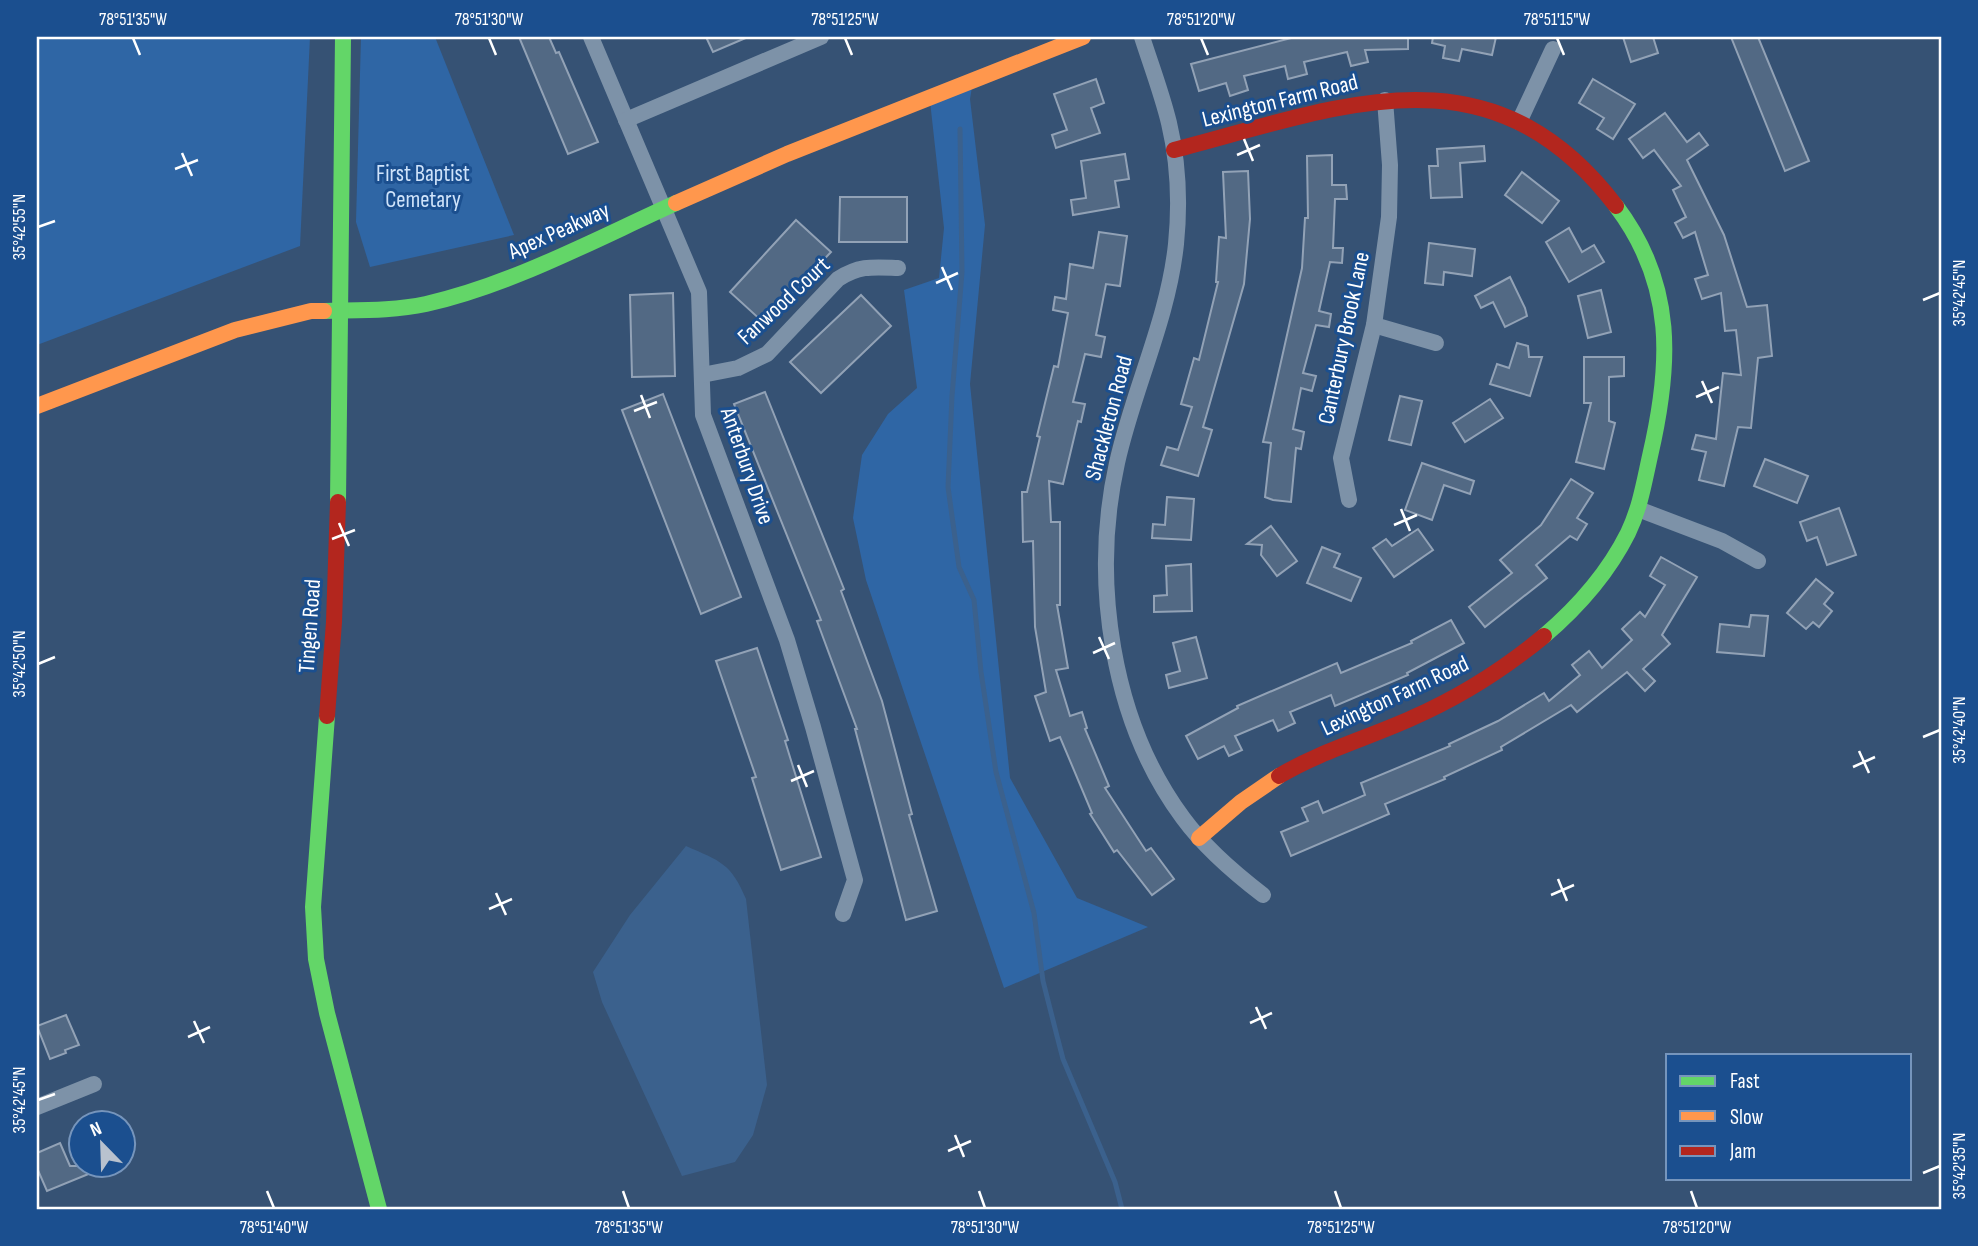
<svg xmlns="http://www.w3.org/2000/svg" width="1978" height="1246" viewBox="0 0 1978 1246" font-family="'Sofia Sans Condensed',sans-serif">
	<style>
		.green { fill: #2f66a5 }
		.water { fill: #3b618d }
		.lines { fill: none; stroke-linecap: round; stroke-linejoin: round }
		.stream { stroke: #3b618d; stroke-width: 5 }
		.building { fill: #526984; stroke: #92a2b6; stroke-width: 2 }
		.street { stroke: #7d92a8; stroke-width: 16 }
		.fast { stroke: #63d668; stroke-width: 16 }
		.slow { stroke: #ff974d; stroke-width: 16 }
		.jam { stroke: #b3261e; stroke-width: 16 }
		.ticks { fill: none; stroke: #fff; stroke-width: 2.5 }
		.labels { text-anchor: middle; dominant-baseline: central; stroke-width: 6; stroke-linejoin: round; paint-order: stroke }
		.street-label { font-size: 23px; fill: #fff; stroke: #1b4f8f }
		.park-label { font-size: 23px; fill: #cfe3fa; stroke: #1b4f8f }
		.neatline { fill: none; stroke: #fff; stroke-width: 2.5 }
		.ticks-label { font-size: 18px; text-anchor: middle; fill: #fff }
	</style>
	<rect width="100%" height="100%" fill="#365274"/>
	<g class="green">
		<polygon points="37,37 310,37 300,246 37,345"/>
		<polygon points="361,37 435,37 514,235 370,267 356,222"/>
		<polygon points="972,87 970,99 985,225 970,384 1010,778 1077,898 1148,927 1004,988 866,580 853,518 862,455 888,414 917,388 904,290 939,278 944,228 930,101"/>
	</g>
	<path class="water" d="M686,846C720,861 731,863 746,899L767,1085L753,1135L735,1162L682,1176L602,1002L593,972L630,915Z"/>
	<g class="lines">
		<polyline class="stream" points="960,129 962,272 952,396 948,487 959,567 974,600 981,672 996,772 1034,913 1043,981 1057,1036 1063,1059 1115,1182 1122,1209"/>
	</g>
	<g class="building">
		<polygon points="519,37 549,37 556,53 559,52 598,142 568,154"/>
		<polygon points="706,37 748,37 713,52"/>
		<polygon points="1295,37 1408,37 1408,49 1365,50 1368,62 1351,66 1347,52 1304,62 1307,74 1288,79 1285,66 1244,76 1248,90 1230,96 1226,83 1199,91 1191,64"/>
		<polygon points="1433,37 1496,37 1492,55 1462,49 1459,61 1443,58 1445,46 1432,43"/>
		<polygon points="1623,37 1653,37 1658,53 1631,62"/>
		<polygon points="1731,37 1758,37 1809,161 1785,171"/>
		<polygon points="1096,79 1104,103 1091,108 1100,133 1056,148 1052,135 1067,130 1054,94"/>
		<polygon points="1593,79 1635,104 1613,139 1597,129 1604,118 1579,103"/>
		<polygon points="1665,113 1687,142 1699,133 1708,145 1687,160 1724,235 1747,307 1767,305 1772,356 1758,358 1751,428 1738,427 1724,486 1699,480 1706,452 1692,449 1696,435 1716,439 1723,373 1741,375 1736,330 1725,331 1721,293 1702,299 1695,279 1708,275 1695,232 1683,238 1675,223 1686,217 1673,190 1681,186 1654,150 1643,158 1629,139"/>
		<polygon points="1484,146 1485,161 1460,163 1462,197 1431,198 1429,166 1438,166 1437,149"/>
		<polygon points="1125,154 1129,179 1115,181 1119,207 1073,215 1071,200 1086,198 1081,161"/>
		<polygon points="1332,155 1332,185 1346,185 1347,199 1335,199 1333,248 1343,248 1342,263 1330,262 1319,311 1331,314 1329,327 1316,325 1303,373 1316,376 1312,391 1301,388 1293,429 1304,432 1301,449 1296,448 1291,502 1273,500 1265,497 1271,443 1263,442 1302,268 1305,218 1308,218 1307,156"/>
		<polygon points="1248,171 1250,219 1244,284 1203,427 1212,430 1198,476 1161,465 1167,447 1178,450 1192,407 1181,404 1194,358 1199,360 1218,282 1216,282 1219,237 1226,238 1223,172"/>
		<polygon points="1522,172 1559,201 1542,223 1505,195"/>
		<polygon points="840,197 907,197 907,242 839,242"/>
		<polygon points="796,220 831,252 764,323 730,292"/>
		<polygon points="1569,228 1582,252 1594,245 1604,262 1569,282 1546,242"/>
		<polygon points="1099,232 1127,236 1120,286 1106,284 1096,335 1105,337 1101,357 1085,354 1073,402 1085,404 1081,422 1078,421 1063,484 1049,481 1051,522 1060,522 1060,605 1057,605 1068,668 1056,670 1070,716 1082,712 1087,728 1085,729 1109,786 1105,788 1146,851 1151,848 1174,879 1152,895 1117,850 1114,852 1090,814 1092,813 1060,737 1050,741 1035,696 1046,692 1035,627 1033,541 1023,542 1022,492 1027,492 1040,437 1037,436 1054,366 1058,367 1068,313 1053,310 1055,297 1066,299 1070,264 1093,268"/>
		<polygon points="1429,243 1475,249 1472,276 1444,272 1443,285 1425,283"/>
		<polygon points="1510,277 1525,308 1527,316 1505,327 1493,302 1481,308 1475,296"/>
		<polygon points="1601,290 1611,332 1588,338 1578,296"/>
		<polygon points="673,293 675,376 632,377 630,295"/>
		<polygon points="861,295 891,326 821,393 790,362"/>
		<polygon points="1517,343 1528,346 1529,357 1542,357 1530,396 1490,384 1497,364 1509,368"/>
		<polygon points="1584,357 1624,357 1624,376 1609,377 1609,421 1615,423 1604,469 1576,462 1591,403 1584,403"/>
		<polygon points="765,392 844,589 841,591 882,701 912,814 909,815 937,911 906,920 855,729 857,729 817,621 821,620 734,404"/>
		<polygon points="663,394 741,597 701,614 622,410"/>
		<polygon points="1400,396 1422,401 1411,445 1389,440"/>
		<polygon points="1490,399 1503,418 1465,442 1453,423"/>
		<polygon points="1765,459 1808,476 1797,503 1754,486"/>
		<polygon points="1422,463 1474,481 1470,494 1444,485 1432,520 1405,510"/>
		<polygon points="1571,479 1593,493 1577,518 1587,524 1577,540 1570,536 1536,565 1547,578 1485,627 1469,607 1512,573 1500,560 1541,525"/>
		<polygon points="1167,497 1194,499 1191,540 1152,538 1153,524 1165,525"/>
		<polygon points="1839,508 1856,555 1827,565 1817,537 1807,541 1800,522"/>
		<polygon points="1271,526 1297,561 1277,576 1261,555 1262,545 1247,544"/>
		<polygon points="1418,529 1433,550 1394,577 1373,548 1386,539 1392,546"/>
		<polygon points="1322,547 1340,554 1334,567 1361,578 1351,601 1307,583"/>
		<polygon points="1661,557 1697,577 1662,635 1670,644 1643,669 1655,681 1645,691 1627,672 1577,712 1571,705 1501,747 1502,750 1444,777 1445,779 1385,804 1389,814 1291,856 1281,832 1308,821 1302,808 1318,801 1323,813 1365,795 1361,783 1450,746 1449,744 1498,721 1544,693 1549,701 1580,675 1572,665 1589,651 1602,668 1632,640 1622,629 1640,612 1645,617 1665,585 1650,576"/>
		<polygon points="1191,564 1192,611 1154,612 1154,596 1167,595 1166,566"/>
		<polygon points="1816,579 1833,593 1824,604 1832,611 1819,627 1813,622 1806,629 1787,613"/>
		<polygon points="1751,615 1768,616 1764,656 1717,652 1720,624 1749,627"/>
		<polygon points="1451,620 1464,643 1407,673 1408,675 1335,706 1331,695 1290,712 1295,723 1278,731 1273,720 1235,736 1242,750 1229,756 1224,746 1198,759 1186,736 1238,708 1237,706 1337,663 1341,673 1412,643 1411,641"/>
		<polygon points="1196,637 1207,678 1169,688 1166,675 1180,671 1173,643"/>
		<polygon points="757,648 788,740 785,741 821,857 781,870 752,778 756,777 716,661"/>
		<polygon points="66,1015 79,1045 65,1050 66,1053 50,1059 37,1026"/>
		<polygon points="60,1143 70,1166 108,1166 47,1191 37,1168 37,1153"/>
	</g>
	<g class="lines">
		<g class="street">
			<polyline points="591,37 699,292 703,415 787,640 813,727 855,880 843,914"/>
			<path d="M1142,37C1151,65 1162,94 1169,123C1178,161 1180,204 1176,244C1168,320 1133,390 1117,463C1091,580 1111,721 1183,818C1205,848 1233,872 1263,895"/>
			<polyline points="626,120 821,37"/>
			<polyline points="1519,122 1553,49"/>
			<polyline points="1374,325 1436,343"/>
			<path d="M702,375L738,368L767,354L838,279C860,265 873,267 898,268"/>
			<polyline points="1349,500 1341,458 1374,325 1389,217 1390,165 1385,100"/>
			<polyline points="1638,509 1722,541 1758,561"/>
			<polyline points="37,1107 94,1084"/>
		</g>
		<g class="fast">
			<path d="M324,311C358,310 393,311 426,304C511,285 596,239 676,203"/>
			<polyline points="338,502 343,37"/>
			<path d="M1544,636C1578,607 1608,573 1628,533C1640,508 1644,483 1650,456C1671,366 1676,285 1616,206"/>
			<polyline points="327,716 313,907 316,959 327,1013 379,1209"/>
		</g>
		<g class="slow">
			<polyline points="676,203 787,154 1083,37"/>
			<polyline points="37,406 235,330 311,311 324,311"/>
			<polyline points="1199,838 1241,802 1279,776"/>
		</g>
		<g class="jam">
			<path d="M1174,150C1340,107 1490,41 1616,206"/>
			<polyline points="327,716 334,622 338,502"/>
			<path d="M1279,776C1321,751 1368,738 1412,718C1460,697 1504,669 1544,636"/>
		</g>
	</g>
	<path class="ticks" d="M133,38L140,55M489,38L496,55M845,38L852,55M1201,38L1208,55M1557,38L1564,55M1244,139L1253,161M182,153L192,176M1237,155L1260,145M175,169L198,160M38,227L55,221M942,267L952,290M936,283L958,273M1923,300L1940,293M1702,381L1712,403M641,395L650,418M1696,397L1719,387M634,411L657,402M1401,509L1410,531M339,523L349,546M1394,525L1417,515M332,539L355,530M1099,637L1109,659M1093,653L1115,643M38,664L55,657M1923,737L1940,730M1859,751L1869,773M798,765L807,787M1853,767L1875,757M791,781L814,771M1558,879L1567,901M496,893L506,915M1551,895L1574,885M489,909L512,899M1256,1007L1266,1029M194,1021L204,1043M1250,1023L1272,1013M188,1037L210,1027M38,1100L55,1094M955,1135L964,1157M948,1151L971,1141M1923,1173L1940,1166M267,1191L274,1208M623,1191L629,1208M979,1191L985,1208M1335,1191L1341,1208M1691,1191L1697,1208"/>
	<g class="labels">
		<g class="street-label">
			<text transform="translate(1280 101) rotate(-14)">Lexington Farm Road</text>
			<text transform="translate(559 231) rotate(-24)">Apex Peakway</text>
			<text transform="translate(784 301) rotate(-43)">Fanwood Court</text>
			<text transform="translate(1344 338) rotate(-78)">Canterbury Brook Lane</text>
			<text transform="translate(1109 418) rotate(-75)">Shackleton Road</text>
			<text transform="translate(747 466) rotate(71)">Anterbury Drive</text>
			<text transform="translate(310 626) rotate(-86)">Tingen Road</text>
			<text transform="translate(1395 696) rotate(-25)">Lexington Farm Road</text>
		</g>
		<g class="park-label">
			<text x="423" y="174">First Baptist<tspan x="423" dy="26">Cemetary</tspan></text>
		</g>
	</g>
	<rect width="1978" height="1246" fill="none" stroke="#1b4f8f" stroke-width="77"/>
	<rect x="1666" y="1054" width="245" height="126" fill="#1b4f8f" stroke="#7695bc" stroke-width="2"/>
	<rect x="1680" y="1076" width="35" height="10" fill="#63d668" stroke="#7695bc" stroke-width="2"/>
	<text x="1730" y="1088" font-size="21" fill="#ffffff">Fast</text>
	<rect x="1680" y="1111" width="35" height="10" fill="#ff974d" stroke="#7695bc" stroke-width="2"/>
	<text x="1730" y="1124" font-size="21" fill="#ffffff">Slow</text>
	<rect x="1680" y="1146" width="35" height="10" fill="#b3261e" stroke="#7695bc" stroke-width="2"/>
	<text x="1730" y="1158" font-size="21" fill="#ffffff">Jam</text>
	<g transform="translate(102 1144) rotate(337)"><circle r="33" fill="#1b4f8f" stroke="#7695bc" stroke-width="2"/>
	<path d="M0-5L12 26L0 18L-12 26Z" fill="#b9c2ce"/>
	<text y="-10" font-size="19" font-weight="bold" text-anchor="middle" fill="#ffffff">N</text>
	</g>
	<rect x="38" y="38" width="1902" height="1170" class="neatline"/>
	<g class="ticks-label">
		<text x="133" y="25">78°51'35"W</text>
		<text x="489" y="25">78°51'30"W</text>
		<text x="845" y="25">78°51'25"W</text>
		<text x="1201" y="25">78°51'20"W</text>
		<text x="1557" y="25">78°51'15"W</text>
		<text transform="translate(19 227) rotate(-90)" y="6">35°42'55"N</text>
		<text transform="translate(1959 293) rotate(-90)" y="6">35°42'45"N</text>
		<text transform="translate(19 664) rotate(-90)" y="6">35°42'50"N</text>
		<text transform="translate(1959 730) rotate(-90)" y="6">35°42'40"N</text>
		<text transform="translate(19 1100) rotate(-90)" y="6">35°42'45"N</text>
		<text transform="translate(1959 1166) rotate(-90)" y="6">35°42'35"N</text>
		<text x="274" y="1233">78°51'40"W</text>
		<text x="629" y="1233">78°51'35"W</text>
		<text x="985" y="1233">78°51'30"W</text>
		<text x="1341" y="1233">78°51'25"W</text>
		<text x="1697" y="1233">78°51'20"W</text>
	</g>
</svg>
